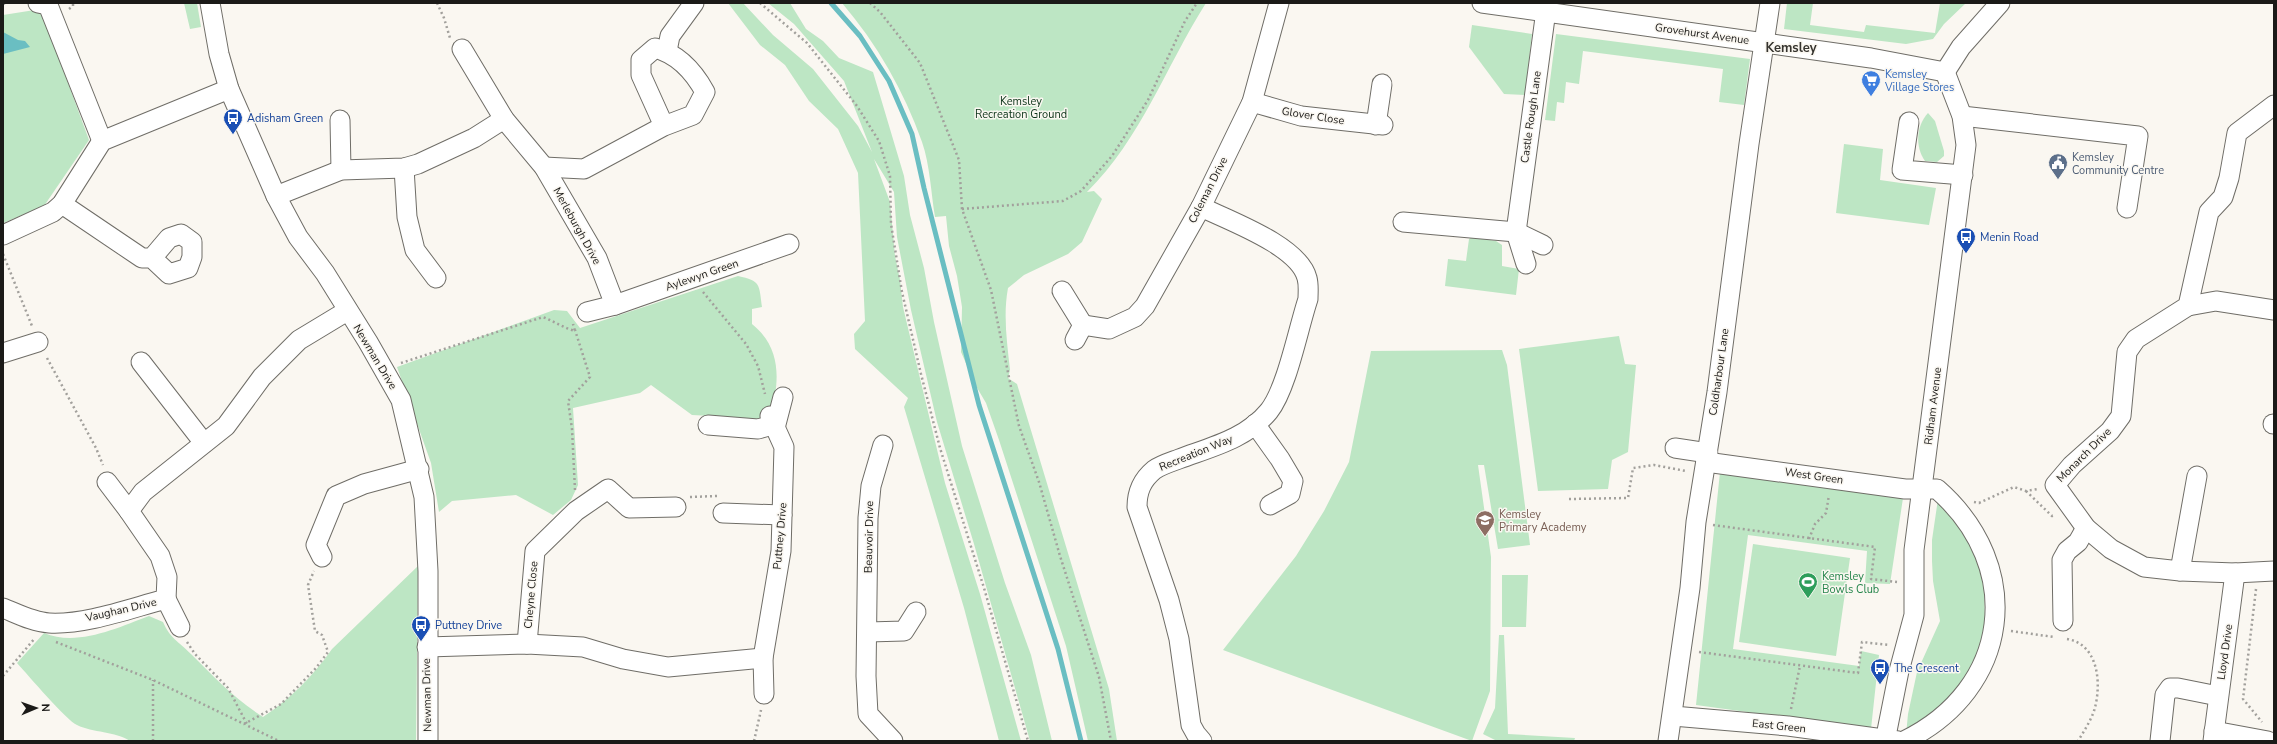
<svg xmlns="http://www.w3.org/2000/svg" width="2277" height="744" viewBox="0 0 2277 744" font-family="'Nunito Sans',sans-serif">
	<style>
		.green { fill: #bde6c4 }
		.water { fill: #6abec2 }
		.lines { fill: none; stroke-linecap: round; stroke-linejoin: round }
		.stream { stroke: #6abec2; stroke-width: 5 }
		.minor-casing { stroke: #6f6d67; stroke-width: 21 }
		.path { stroke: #a2a09c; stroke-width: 2.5; stroke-dasharray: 2 3; stroke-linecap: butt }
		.minor { stroke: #fff; stroke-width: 19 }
		.labels { text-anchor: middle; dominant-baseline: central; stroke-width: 3; stroke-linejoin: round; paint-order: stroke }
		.street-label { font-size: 11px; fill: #1b1a18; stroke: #faf7f1 }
		.shop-label { font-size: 11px; fill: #366cbe; stroke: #faf7f1; text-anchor: start }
		.park-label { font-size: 11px; fill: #0c3418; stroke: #faf7f1 }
		.transit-label { font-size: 11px; fill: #164399; stroke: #faf7f1; text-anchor: start }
		.service-label { font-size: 11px; fill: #4e5e75; stroke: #faf7f1; text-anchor: start }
		.education-label { font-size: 11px; fill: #785e54; stroke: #faf7f1; text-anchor: start }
		.leisure-label { font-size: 11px; fill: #27864d; stroke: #faf7f1; text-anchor: start }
		.quarter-label { font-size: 13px; font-weight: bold; fill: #36342f; stroke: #faf7f1 }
	</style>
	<rect width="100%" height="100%" fill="#faf7f1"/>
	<g class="green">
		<polygon points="184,3 197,3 201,27 190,29"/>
		<polygon points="728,3 743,3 773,35 813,69 858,126 872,152 844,81 794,24 768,3 790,3 806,29 823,41 839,58 873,72 904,176 910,215 924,268 934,322 962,446 1005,583 1031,655 1052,741 1030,741 974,544 937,422 911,310 897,237 894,192 874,159 890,202 895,256 900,280 903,307 945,483 980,594 1021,741 999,741 964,608 904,407 908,398 855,349 854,334 865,321 858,173 838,129 809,101 785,65 760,45"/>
		<path d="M842,3H1206C1166,66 1141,139 1087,192L1094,191L1102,199L1082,242L1068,254L1024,275L1008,288C1003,315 1007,342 1010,370L1008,378L1017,384L1109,689L1117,741H1088L1066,646L999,440L986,403L976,386L961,352L962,307L957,276L949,246L946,216L935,217C931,193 930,165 922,142C904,91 877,44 842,3Z"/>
		<polygon points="1787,3 1813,3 1810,25 1864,32 1866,25 1935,33 1940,3 1966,3 1944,24 1933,39 1906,44 1784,29"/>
		<polygon points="41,9 89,140 44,206 3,223 3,15"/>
		<polygon points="1472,25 1532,34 1525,95 1504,94 1469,47"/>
		<polygon points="1556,34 1750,59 1744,105 1719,102 1723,69 1583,51 1579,84 1566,82 1564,103 1557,102 1555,121 1545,120"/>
		<path d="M1928,113L1935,121L1944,151V156L1937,162L1925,161C1915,147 1916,126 1928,113Z"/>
		<polygon points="1844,144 1883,149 1880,180 1936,188 1929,225 1836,213"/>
		<polygon points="1472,237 1496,241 1502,245 1502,266 1519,269 1516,295 1445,286 1448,259 1466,261 1469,239"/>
		<path d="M738,276C761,281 759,284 762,307L752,309V324C782,348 780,382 770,416L759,422L734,423L711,416L692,415L651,385L640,393L573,408L578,485L571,500L553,515L516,495L452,501L439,512L431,463L397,367L554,310L567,311L580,328Z"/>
		<polygon points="1619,336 1625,364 1636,365 1628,452 1612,460 1608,489 1538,491 1519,349"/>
		<polygon points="1502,350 1507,365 1530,545 1498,549 1484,465 1478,465 1491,557 1490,691 1472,741 1223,650 1296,556 1324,511 1349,462 1371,351"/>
		<polygon points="1720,472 1903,498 1890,584 1865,583 1867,551 1748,535 1733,649 1859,666 1861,651 1879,655 1871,729 1696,705"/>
		<polygon points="1938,499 1973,546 1984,583 1985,622 1977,657 1960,689 1906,735 1908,714 1917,672 1940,621 1933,581 1932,561 1932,540"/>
		<polygon points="1753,544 1850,558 1836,656 1739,642"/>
		<path d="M418,566L416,741H130C115,731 93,733 77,725C67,721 28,675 17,663L44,633C77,647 117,628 149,616L163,622C170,638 178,641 191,654C214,677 235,699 263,717C290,699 313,676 332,649Z"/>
		<polygon points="1502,575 1528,575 1526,627 1502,627"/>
		<polygon points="1499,635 1504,635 1508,734 1575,738 1574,741 1497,741 1483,734 1495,708"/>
	</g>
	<polygon class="water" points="3,32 18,40 25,41 30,47 3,54"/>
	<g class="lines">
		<polyline class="stream" points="831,3 860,36 889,81 912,134 924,188 979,405 1058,649 1081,741"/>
		<g class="minor-casing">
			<g id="minor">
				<polyline points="38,3 48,5 102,141"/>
				<polyline points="210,3 219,54 229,89 276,196 298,237 325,273 368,342 401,400 424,497 428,571 428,741"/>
				<polyline points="1482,3 1871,58 1945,72"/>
				<polyline points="462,49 504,119 544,167 597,258 615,305 587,312"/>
				<polyline points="667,51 670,36 694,3"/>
				<polyline points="1945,72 1961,47 2000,3"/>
				<polyline points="1252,102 1301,116 1383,125"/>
				<polyline points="2274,105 2237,133 2229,178 2223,197 2209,212 2188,306 2136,339 2127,352 2121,416 2110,431 2072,465 2055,485 2086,528 2111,549 2144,567 2180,571 2235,573 2274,571"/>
				<polyline points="1962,116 2138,136 2127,208"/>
				<polyline points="340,120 341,170"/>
				<polyline points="1909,122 1902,170 1963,175"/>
				<polyline points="1376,125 1382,84"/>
				<path d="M544,167L584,169L664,126L693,115L705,92C694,72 678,54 655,48L641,60V75L664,126"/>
				<polyline points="404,168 407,217 415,250 436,278"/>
				<polyline points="276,196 341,170 404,168 418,164 474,138 504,119"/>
				<polyline points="62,204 142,258 152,258 169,274 188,268 192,257 192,242 181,234 169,238 152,258"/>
				<path d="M1201,207C1230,221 1299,246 1307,278C1309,285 1308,292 1308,299C1298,329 1287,388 1269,411C1246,439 1211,447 1179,459C1171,462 1161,465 1154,470C1142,480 1137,491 1137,507L1169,600L1179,639L1191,725L1196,734L1202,741"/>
				<polyline points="1403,222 1516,232 1543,245"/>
				<polyline points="3,235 53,212 62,204 102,141 229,89"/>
				<polyline points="1526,264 1516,232 1547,3"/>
				<polyline points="1062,291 1083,325 1075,340"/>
				<polyline points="615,305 789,244"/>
				<polyline points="2188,306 2216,301 2274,310"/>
				<polyline points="1083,325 1109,329 1135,317 1145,306 1201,207 1252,102 1279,3"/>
				<polyline points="3,353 38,342"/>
				<polyline points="141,362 204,443"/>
				<polyline points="1255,424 1280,459 1293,481 1290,494 1270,505"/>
				<polyline points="2273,424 2274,424"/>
				<polyline points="708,425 758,429 776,424 783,397"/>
				<polyline points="883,445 871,486 868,518 866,676 868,714 893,741"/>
				<polyline points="1675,448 1708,453"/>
				<path d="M1706,462L1905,489H1937C2026,567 2011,689 1904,741"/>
				<polyline points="107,482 129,511"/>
				<polyline points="723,513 782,515"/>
				<polyline points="322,557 316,545 336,496 364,484 419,469"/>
				<polyline points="2180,571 2197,476"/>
				<polyline points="166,599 180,627"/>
				<path d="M3,608C18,614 33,622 49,623C86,625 131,608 166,599L167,577L160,556L129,511L143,492L226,426L262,377L299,340L347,311"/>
				<polyline points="2063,621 2062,560 2067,551 2078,542 2086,528"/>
				<polyline points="868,632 904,631 916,612"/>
				<polyline points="527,644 535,551 576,511 608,489 629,508 676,507"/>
				<polyline points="427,647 527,644 583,647 623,659 668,667 763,658"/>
				<polyline points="764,694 763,658 781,551 784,447 770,416"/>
				<polyline points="1673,716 1788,726 1898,741"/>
				<polyline points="2214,731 2268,741"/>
				<polyline points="1668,741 1690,588 1696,522 1717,392 1749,144 1770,3"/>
				<polyline points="1885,741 1899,671 1914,615 1914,550 1966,145 1962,116 1945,72"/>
				<polyline points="2160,741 2165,695 2170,688 2178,688 2218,696"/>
				<polyline points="2213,741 2235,573"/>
			</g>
		</g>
		<g class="path">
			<polyline points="437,3 444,18 450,38"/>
			<polyline points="760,3 807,43 857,106 879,141 890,176 891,224 902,292 921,374 940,448 984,588 1028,741"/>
			<polyline points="870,3 880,12 920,63 959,160 962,209 991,290 1019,426 1039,482 1060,556 1099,677 1111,741"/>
			<polyline points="3,4 6,3"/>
			<polyline points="69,9 73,6 73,3"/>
			<polyline points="962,209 1063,201 1081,191 1112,156 1148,100 1185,21 1197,3"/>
			<polyline points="3,254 32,326"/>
			<polyline points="703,292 746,344 758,366 765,394"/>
			<polyline points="47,358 96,448 103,465"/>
			<path d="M401,363L543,317C555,322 564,328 575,331L573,324"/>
			<polyline points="575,490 572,429 568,401 590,377 575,330"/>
			<polyline points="2026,491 2052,516 2055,515"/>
			<polyline points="690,497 717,496"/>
			<polyline points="1569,499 1628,498 1633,468 1654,465 1686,471"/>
			<polyline points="1974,502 1979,503 2014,487 2026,491 2038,489"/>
			<polyline points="1713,525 1875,547 1871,579 1897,582"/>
			<polyline points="1809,539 1815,524 1826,513 1829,495"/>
			<polyline points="2256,589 2243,699 2262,722"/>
			<polyline points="2011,631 2054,637"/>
			<path d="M2067,639C2099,644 2102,685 2094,711C2090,722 2084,731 2078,741"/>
			<polyline points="56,642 153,680 244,724 281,704 316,668 328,652 322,635 315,631 308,585 314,571"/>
			<polyline points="187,642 195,654 228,688 248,726 279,741"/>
			<polyline points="1699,652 1858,673 1862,642 1889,645"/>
			<polyline points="3,676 35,638"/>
			<polyline points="1791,709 1800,666"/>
			<polyline points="153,741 153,680"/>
			<polyline points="754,741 761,710"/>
		</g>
		<use href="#minor" class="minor"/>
	</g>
	<defs>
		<g id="supermarket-pin" transform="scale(1)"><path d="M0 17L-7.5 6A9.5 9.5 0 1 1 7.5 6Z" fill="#3f7fe0" stroke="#faf7f1"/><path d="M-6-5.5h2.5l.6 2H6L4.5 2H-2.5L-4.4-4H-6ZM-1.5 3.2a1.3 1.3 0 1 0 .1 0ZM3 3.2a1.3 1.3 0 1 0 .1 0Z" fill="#fff"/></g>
		<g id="bus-pin" transform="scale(1)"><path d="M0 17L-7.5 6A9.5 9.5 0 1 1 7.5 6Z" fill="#1a4fb4" stroke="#faf7f1"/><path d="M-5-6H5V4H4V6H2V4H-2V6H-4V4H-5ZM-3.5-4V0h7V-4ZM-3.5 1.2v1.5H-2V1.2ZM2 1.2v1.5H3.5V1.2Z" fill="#fff"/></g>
		<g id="civic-pin" transform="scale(1)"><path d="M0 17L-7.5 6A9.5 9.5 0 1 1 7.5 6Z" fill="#5c6f8a" stroke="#faf7f1"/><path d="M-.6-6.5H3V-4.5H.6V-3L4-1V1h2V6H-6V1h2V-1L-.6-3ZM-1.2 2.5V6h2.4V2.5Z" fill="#fff"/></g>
		<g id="school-pin" transform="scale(1)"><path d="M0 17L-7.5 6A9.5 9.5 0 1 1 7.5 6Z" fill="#8d6e63" stroke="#faf7f1"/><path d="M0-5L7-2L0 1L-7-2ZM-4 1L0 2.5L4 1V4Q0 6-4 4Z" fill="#fff"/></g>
		<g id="stadium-pin" transform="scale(1)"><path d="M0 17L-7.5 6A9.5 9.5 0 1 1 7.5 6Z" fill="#2e9e5b" stroke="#faf7f1"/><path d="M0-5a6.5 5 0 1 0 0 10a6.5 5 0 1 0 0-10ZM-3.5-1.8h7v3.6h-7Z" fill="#fff"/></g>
	</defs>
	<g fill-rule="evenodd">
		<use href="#supermarket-pin" x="1871" y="80"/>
		<use href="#bus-pin" x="233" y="118"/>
		<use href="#civic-pin" x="2058" y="163"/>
		<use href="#bus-pin" x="1966" y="237"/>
		<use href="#school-pin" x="1485" y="520"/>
		<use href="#stadium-pin" x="1808" y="582"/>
		<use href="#bus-pin" x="421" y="625"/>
		<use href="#bus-pin" x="1880" y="668"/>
	</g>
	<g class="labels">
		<g class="street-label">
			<text transform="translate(1702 34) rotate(8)">Grovehurst Avenue</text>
			<text transform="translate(1313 116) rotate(9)">Glover Close</text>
			<text transform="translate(1531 117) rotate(-82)">Castle Rough Lane</text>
			<text transform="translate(1208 190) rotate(-63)">Coleman Drive</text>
			<text transform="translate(577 226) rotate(61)">Merleburgh Drive</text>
			<text transform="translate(702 275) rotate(-19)">Aylewyn Green</text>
			<text transform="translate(375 357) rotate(59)">Newman Drive</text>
			<text transform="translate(1719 372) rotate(-82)">Coldharbour Lane</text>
			<text transform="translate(1933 406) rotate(-83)">Ridham Avenue</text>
			<text transform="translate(1196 453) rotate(-22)">Recreation Way</text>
			<text transform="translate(2084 455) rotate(-45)">Monarch Drive</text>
			<text transform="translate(1814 476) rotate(8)">West Green</text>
			<text transform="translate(780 536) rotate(-85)">Puttney Drive</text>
			<text transform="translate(869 537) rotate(-89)">Beauvoir Drive</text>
			<text transform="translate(531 595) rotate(-85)">Cheyne Close</text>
			<text transform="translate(121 610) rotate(-13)">Vaughan Drive</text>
			<text transform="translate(2225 652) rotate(-82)">Lloyd Drive</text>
			<text transform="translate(427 695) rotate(-91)">Newman Drive</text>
			<text transform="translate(1779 726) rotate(6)">East Green</text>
		</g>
		<g class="shop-label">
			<text x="1885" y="74">Kemsley<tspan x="1885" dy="13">Village Stores</tspan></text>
		</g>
		<g class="park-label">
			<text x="1021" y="101">Kemsley<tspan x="1021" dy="13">Recreation Ground</tspan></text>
		</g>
		<g class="transit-label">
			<text x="247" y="118">Adisham Green</text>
			<text x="1980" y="237">Menin Road</text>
			<text x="435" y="625">Puttney Drive</text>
			<text x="1894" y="668">The Crescent</text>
		</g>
		<g class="service-label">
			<text x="2072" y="157">Kemsley<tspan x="2072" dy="13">Community Centre</tspan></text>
		</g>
		<g class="education-label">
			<text x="1499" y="514">Kemsley<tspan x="1499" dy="13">Primary Academy</tspan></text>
		</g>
		<g class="leisure-label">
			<text x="1822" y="576">Kemsley<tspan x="1822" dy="13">Bowls Club</tspan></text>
		</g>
		<g class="quarter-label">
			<text x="1791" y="48">Kemsley</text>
		</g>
	</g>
	<rect width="2277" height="744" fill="none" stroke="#1b1a18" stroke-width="8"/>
	<g transform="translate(36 708) rotate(88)" stroke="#faf7f1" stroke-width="3" paint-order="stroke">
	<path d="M0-3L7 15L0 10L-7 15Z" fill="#1b1a18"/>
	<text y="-6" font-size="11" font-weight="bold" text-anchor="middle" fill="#1b1a18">N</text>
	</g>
</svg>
